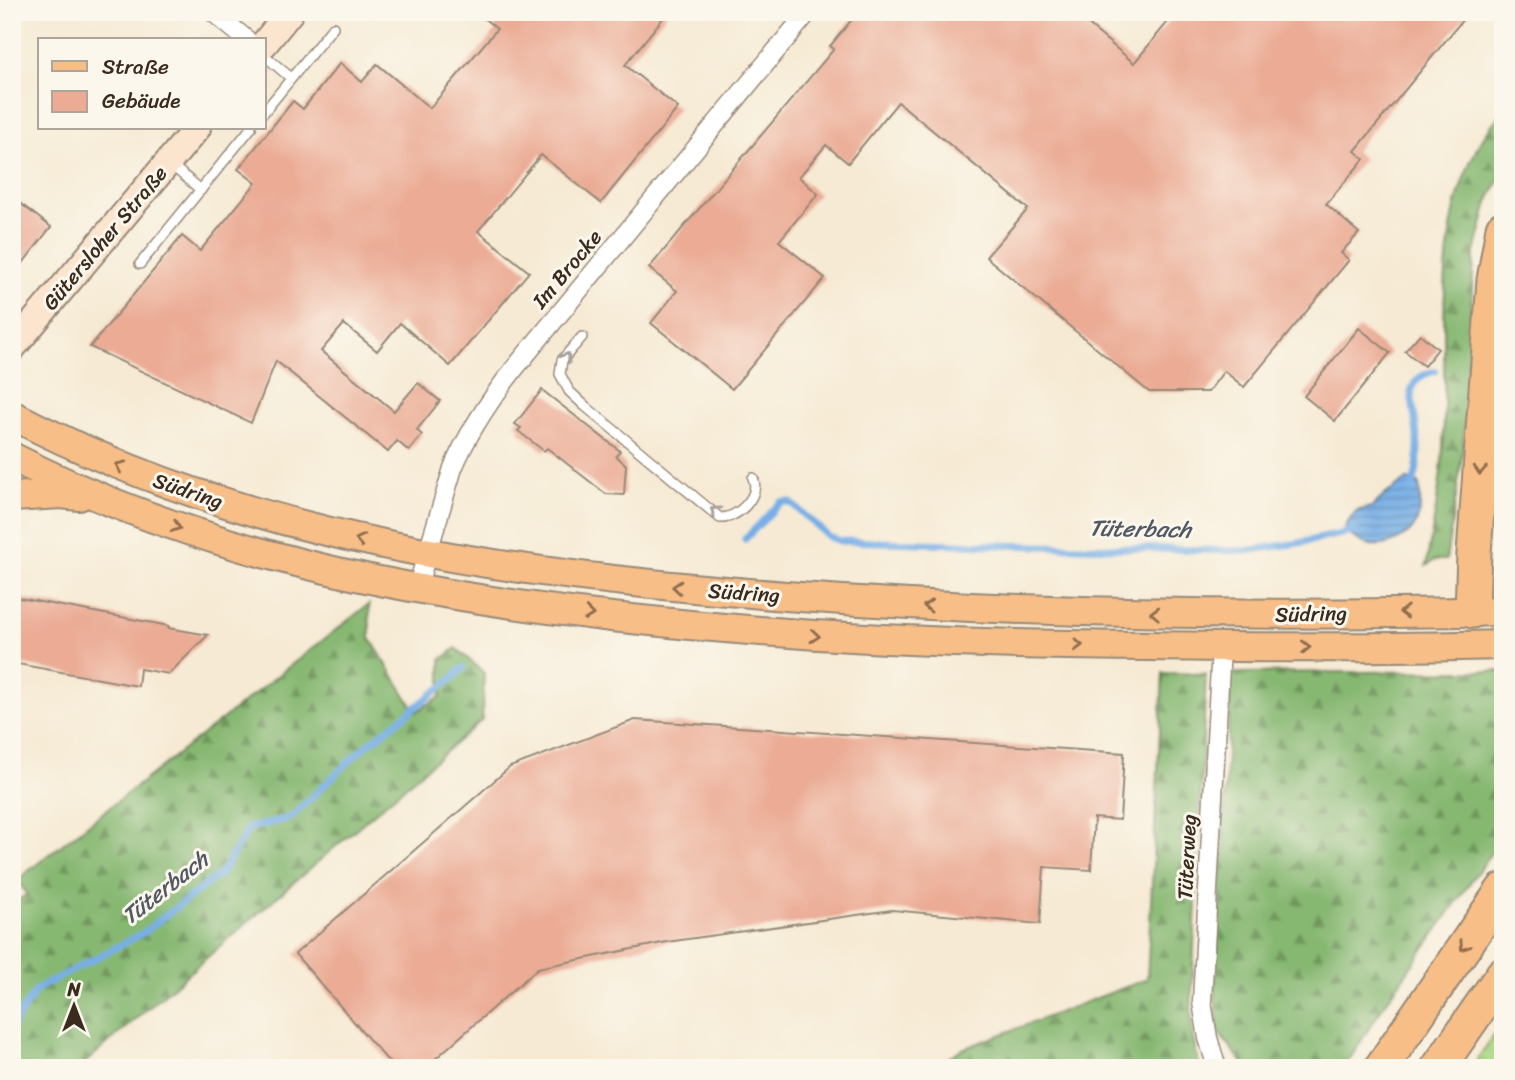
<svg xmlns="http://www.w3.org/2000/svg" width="1515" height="1080" viewBox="0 0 1515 1080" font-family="Sriracha,sans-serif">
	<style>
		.grass { fill: url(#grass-tufts); stroke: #728152; stroke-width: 2 }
		.forest { fill: url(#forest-firs); stroke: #617148; stroke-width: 2 }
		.water { fill: url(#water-rules); stroke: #596c82; stroke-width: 2 }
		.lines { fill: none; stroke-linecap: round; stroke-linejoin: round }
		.stream { stroke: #77afe6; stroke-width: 7 }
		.building { fill: #ebab94 }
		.lane-casing { stroke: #988a79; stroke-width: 12 }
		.street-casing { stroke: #988a79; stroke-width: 21 }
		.secondary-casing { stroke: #988a79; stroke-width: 30 }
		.primary-casing { stroke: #988a79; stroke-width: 32 }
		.highway-casing { stroke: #988a79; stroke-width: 37 }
		.lane { stroke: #fff; stroke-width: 9 }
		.street { stroke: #fff; stroke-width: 18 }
		.secondary { stroke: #fce5cf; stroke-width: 26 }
		.primary { stroke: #f7be87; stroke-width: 28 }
		.highway { stroke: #f7be87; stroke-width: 33 }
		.oneway { stroke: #a79f9a }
		.oneway2 { stroke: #906d4d }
		.labels { text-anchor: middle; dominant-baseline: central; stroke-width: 6; stroke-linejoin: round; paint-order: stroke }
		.street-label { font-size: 21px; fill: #3b2a1e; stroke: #fbf7ec }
		.water-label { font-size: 23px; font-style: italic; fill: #505964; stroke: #fbf7ec }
	</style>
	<defs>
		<pattern id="grass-tufts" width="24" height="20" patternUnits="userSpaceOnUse" patternTransform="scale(1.75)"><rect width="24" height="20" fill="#aad885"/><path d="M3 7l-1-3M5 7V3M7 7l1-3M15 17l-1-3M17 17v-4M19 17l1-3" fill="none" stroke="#93ba72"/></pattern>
		<pattern id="forest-firs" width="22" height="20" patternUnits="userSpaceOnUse" patternTransform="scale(1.75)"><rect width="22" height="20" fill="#87b872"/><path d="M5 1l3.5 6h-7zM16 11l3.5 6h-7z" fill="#70965d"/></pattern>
		<pattern id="water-rules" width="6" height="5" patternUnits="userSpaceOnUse" patternTransform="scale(1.75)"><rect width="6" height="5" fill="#77afe6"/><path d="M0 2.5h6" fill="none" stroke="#638fba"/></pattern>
	</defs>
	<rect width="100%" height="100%" fill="#fbf7ec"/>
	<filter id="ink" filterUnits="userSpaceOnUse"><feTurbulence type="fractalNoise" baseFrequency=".0143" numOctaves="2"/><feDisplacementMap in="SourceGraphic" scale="14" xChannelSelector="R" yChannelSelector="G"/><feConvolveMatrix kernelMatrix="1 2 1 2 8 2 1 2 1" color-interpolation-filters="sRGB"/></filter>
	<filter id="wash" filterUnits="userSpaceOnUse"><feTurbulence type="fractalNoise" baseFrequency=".00686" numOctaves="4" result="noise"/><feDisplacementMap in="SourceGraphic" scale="28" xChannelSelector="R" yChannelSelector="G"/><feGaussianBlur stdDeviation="1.57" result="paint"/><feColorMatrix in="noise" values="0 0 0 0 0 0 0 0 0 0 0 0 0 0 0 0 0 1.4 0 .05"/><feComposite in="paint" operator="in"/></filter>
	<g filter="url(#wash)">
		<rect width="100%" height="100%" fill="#f6ead4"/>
		<polygon class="grass" points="1503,1023 1503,1068 1472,1068 1500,1026"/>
		<g class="forest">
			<path d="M1503,111V173L1488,202L1474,256L1463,451L1446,560H1435L1426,566C1432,531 1439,496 1442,461C1452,349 1421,202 1503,111Z"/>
			<polygon points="369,604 370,638 416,712 441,696 441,660 456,648 484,673 482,720 79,1068 12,1068 12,905 27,894 17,880"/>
			<polygon points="1503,671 1503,836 1382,1008 1344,1068 1247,1068 1218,1032 1215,998 1231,673"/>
			<polygon points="1163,673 1206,674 1191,1014 1193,1039 1200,1068 934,1068 960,1050 1147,979"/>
		</g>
		<path class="water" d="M1406,480L1419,483C1420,497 1422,510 1416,523C1410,538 1382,549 1367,544C1360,542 1353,537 1347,533L1345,527L1356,511L1372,507L1386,494Z"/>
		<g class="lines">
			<g class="stream">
				<path d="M1410,491C1425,460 1415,424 1411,392C1416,378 1421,375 1435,371"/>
				<polyline points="745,539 781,502 790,502 829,537 840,541 1244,551 1299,543 1355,531"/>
				<polyline points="12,1026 37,989 143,933 221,873 249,828 290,818 361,750 453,678 463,668"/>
			</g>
		</g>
		<g id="blocks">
			<g class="building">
				<polygon points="476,12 668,12 625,65 678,108 601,203 541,155 478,231 529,272 450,366 400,323 377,351 344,324 321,351 394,411 418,383 440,401 417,430 422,435 409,451 397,441 388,452 276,361 251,423 90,347 182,236 200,251 256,183 238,169 293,101 303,109 340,63 362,82 377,64 430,108 497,29"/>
				<polygon points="858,12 1073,12 1134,63 1176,12 1469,12 1355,151 1364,159 1326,204 1359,233 1341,253 1349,260 1244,387 1224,371 1208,392 1149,392 986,257 1028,209 898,102 848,163 826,145 799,177 818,194 779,241 825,278 732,389 651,323 677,291 649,268 834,49 830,46"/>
				<polygon points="12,197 51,227 12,277"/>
				<polygon points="1359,328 1390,353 1335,421 1304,396"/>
				<polygon points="1420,334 1438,349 1424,366 1405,351"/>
				<polygon points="542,390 620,451 616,456 626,465 624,495 606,494 547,448 544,451 518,431 521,428 515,424"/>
				<polygon points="14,597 169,626 168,628 208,635 169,674 140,669 138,686 12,663 12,600"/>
				<polygon points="635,720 1124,753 1120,820 1094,818 1091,870 1044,867 1040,924 892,910 667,942 538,968 425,1068 394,1068 295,954 510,767"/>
			</g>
		</g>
	</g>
	<g filter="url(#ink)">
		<use href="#blocks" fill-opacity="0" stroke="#988a79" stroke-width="2"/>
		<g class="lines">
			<g class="lane-casing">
				<g id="lane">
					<polyline points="264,55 291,78"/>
					<polyline points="264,112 333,27"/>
					<polyline points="170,164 201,190"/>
					<polyline points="140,264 251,128"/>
					<path d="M582,337L562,360L560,374L569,391L585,406L720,518C738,519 761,495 753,478"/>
				</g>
			</g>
			<g class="street-casing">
				<g id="street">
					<polyline points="213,12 247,40"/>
					<path d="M417,588L453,468C468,432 490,400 514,369L808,12"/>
					<polyline points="1217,1068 1208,1038 1202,1002 1221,648"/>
				</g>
			</g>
			<g class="secondary-casing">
				<g id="secondary">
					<polyline points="264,44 290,12"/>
					<polyline points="12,348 197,128"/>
				</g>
			</g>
			<g class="primary-casing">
				<g id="primary">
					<path d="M12,415C255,542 517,575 786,596C1025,614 1264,617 1503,611"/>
					<path d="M12,457C201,553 403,593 612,617C764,634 916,643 1069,645C1213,647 1358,649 1503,645"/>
					<polyline points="12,497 61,494 79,496"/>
				</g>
			</g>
			<g class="highway-casing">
				<g id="highway">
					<polyline points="1472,611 1474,553 1494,280 1503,228"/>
					<polyline points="1381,1068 1503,890"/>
					<polyline points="1438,1068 1503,974"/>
				</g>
			</g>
			<use href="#lane" class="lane"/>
			<use href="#street" class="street"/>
			<use href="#secondary" class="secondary"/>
			<use href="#primary" class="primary"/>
			<use href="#highway" class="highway"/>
		</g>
		<defs><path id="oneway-chevron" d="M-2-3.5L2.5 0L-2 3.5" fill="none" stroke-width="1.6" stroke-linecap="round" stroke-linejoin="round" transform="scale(1.75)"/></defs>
		<g class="oneway">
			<use href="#oneway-chevron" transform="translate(566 357) rotate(-57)"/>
			<use href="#oneway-chevron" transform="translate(715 511) rotate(-146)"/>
		</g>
		<g class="oneway2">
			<use href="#oneway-chevron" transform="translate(120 466) rotate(-155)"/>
			<use href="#oneway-chevron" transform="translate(1480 470) rotate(94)"/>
			<use href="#oneway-chevron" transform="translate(176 527) rotate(19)"/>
			<use href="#oneway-chevron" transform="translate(360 540) rotate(-167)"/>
			<use href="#oneway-chevron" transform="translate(677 587) rotate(-175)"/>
			<use href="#oneway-chevron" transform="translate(928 606) rotate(-177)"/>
			<use href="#oneway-chevron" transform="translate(1404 612) rotate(179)"/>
			<use href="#oneway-chevron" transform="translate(1155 613) rotate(-178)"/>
			<use href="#oneway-chevron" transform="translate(589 614) rotate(6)"/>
			<use href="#oneway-chevron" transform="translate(815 636) rotate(5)"/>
			<use href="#oneway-chevron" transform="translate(1078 645) rotate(1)"/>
			<use href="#oneway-chevron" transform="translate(1306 647) rotate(-1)"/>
			<use href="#oneway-chevron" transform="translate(1464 946) rotate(124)"/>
		</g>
	</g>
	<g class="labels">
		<g class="street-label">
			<text transform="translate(105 238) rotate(-50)">Gütersloher Straße</text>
			<text transform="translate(567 269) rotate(-50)">Im Brocke</text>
			<text transform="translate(188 491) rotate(19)">Südring</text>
			<text transform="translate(744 593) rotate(4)">Südring</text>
			<text transform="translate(1311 614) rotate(-1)">Südring</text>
			<text transform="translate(1187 857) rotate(-87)">Tüterweg</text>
		</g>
		<g class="water-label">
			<text transform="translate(1140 529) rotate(1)">Tüterbach</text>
			<text transform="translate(165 888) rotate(-38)">Tüterbach</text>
		</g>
	</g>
	<rect width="1515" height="1080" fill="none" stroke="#fbf7ec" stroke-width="42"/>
	<rect x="38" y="38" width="228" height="91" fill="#fbf7ec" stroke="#aea59a" stroke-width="2"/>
	<rect x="52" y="61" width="35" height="10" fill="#f7be87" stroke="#aea59a" stroke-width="2"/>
	<text x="102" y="74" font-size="21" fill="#3b2a1e">Straße</text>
	<rect x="52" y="91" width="35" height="21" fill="#ebab94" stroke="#aea59a" stroke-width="2"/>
	<text x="102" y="108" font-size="21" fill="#3b2a1e">Gebäude</text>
	<g transform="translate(74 1006)" stroke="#fbf7ec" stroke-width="5" paint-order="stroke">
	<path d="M0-5L12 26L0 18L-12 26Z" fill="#3b2a1e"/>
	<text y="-10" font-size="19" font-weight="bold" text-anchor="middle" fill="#3b2a1e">N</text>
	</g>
</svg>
